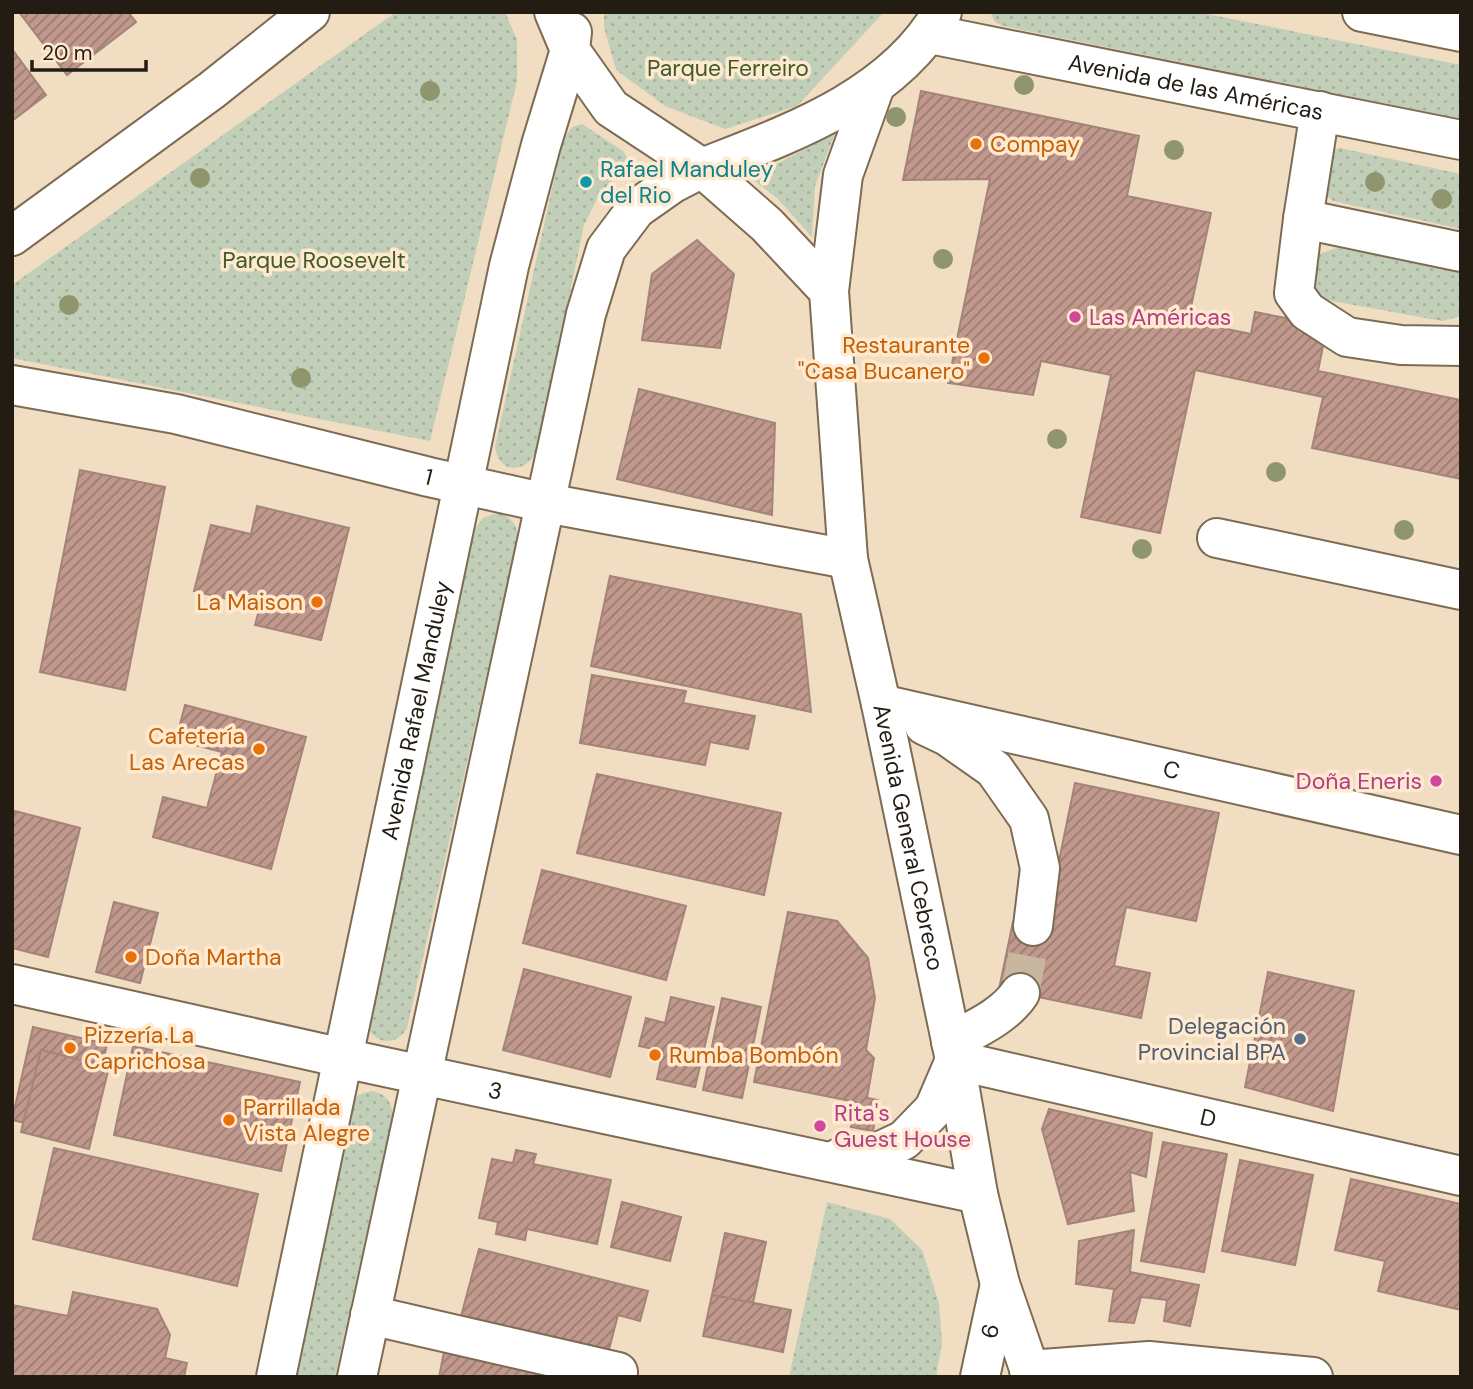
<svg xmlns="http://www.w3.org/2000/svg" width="1473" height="1389" viewBox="0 0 1473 1389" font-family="'DM Sans',sans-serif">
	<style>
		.grass { fill: url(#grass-dots) }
		.building { fill: url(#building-hatch); stroke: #a4847a; stroke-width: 2 }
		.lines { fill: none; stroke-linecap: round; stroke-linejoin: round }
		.minor-tunnel { stroke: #c8b69f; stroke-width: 38; stroke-dasharray: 38 19; stroke-linecap: butt }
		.minor-casing { stroke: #7d6b53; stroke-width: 42 }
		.major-casing { stroke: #7d6b53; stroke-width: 42 }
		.minor { stroke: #fff; stroke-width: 38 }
		.major { stroke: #fff; stroke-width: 38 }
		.tree { fill: #8f966e }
		.food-dot { fill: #e8710a; stroke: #ffeacf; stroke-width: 2.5 }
		.culture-dot { fill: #0f9aa8; stroke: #ffeacf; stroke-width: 2.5 }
		.hotel-dot { fill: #d1479c; stroke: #ffeacf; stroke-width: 2.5 }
		.service-dot { fill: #5c6f8a; stroke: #ffeacf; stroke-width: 2.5 }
		.labels { text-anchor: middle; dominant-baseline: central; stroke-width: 7; stroke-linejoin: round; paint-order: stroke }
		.park-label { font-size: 23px; fill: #3f5b2a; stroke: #ffeacf }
		.street-label { font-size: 23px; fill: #231c12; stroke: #ffeacf }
		.food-label { font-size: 23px; fill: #c56008; stroke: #ffeacf; text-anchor: start }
		.culture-label { font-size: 23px; fill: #0d838f; stroke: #ffeacf; text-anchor: start }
		.hotel-label { font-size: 23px; fill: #b23c85; stroke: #ffeacf; text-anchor: start }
		.service-label { font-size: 23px; fill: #4e5e75; stroke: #ffeacf; text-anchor: end }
	</style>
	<defs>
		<pattern id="grass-dots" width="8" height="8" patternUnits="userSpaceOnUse" patternTransform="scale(1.75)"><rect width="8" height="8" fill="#c1ceb8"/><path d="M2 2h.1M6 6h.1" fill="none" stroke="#a6b09d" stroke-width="1.8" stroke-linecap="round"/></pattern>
		<pattern id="building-hatch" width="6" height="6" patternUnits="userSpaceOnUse" patternTransform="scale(1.75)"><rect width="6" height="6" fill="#c0988c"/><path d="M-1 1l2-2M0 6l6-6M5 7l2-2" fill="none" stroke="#9c7b71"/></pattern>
	</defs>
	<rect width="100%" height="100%" fill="#f1ddc2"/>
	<g class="grass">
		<polygon points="396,12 505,12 517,40 517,81 430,441 12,358 12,285"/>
		<polygon points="604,12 884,12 797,106 725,129 665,106 616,70 604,27"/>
		<polygon points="990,12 1197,12 1461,65 1461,119 1003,26 995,22"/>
		<path d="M582,124L623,151L630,162L600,193L584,225L537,451C526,473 499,475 495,447L563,139L572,127Z"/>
		<polygon points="835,133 815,186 812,237 777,198 751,178"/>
		<polygon points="1340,148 1461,174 1461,229 1333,201 1320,190 1331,151"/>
		<polygon points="1337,248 1461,271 1461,316 1442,321 1327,300 1312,289 1316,255"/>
		<path d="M497,513C509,515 517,524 518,536L407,1028C395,1049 371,1043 365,1021L475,529L483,518Z"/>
		<path d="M371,1091C385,1093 390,1100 393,1113L335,1377H296L350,1106L358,1095Z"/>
		<polygon points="827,1202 890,1219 922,1250 939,1303 942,1343 936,1377 789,1377"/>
	</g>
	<g class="building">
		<polygon points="19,12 128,12 136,22 67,75"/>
		<polygon points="12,49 46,95 12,121"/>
		<polygon points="921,91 1139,136 1127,196 1211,213 1188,321 1251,334 1255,312 1327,326 1318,371 1461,400 1461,479 1312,448 1323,397 1195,370 1160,533 1081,517 1111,375 1041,361 1033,395 948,383 990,179 903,180"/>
		<polygon points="697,240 734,274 720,348 642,340 652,274"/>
		<polygon points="639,389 775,423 772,515 617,479"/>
		<polygon points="80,470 165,487 125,690 40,672"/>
		<polygon points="257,506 349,528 321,640 255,625 260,607 194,591 211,525 251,534"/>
		<polygon points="610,576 801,614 811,712 591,666"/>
		<polygon points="592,675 686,691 683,703 755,716 748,749 710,742 705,765 580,743"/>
		<polygon points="185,705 306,737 271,869 153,837 163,797 207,808 222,752 176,740"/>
		<polygon points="597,774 781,813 764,895 577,853"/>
		<polygon points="1075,783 1219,813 1196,921 1126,907 1114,966 1150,973 1141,1018 999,989 1013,922 1045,929"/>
		<polygon points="15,811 80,828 48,957 12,948 12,823"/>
		<polygon points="542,870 686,906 666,980 523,943"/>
		<polygon points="114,902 158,913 140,983 96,972"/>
		<polygon points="788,912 837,921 868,958 875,998 866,1050 874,1058 867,1098 878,1100 873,1131 851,1127 856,1102 754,1082"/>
		<polygon points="524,969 631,997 610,1077 503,1050"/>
		<polygon points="1268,972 1354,991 1333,1111 1245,1087"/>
		<polygon points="671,997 714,1007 695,1087 657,1079 663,1051 639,1046 646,1018 665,1023"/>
		<polygon points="722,998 761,1007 742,1098 703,1090"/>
		<polygon points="33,1027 107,1044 95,1099 64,1092 55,1130 12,1120"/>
		<polygon points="133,1046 300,1082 281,1171 114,1135"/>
		<polygon points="41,1050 109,1067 89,1149 21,1132"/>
		<polygon points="1049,1109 1152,1133 1146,1177 1130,1172 1134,1211 1068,1224 1042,1129"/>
		<polygon points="1163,1142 1227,1154 1204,1272 1141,1261"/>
		<polygon points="54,1148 258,1194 237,1286 33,1239"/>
		<polygon points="516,1150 536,1154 533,1164 611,1180 597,1244 527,1229 525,1240 496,1234 498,1222 479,1218 492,1159 513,1163"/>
		<polygon points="1240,1160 1313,1175 1295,1265 1222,1251"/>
		<polygon points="1351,1179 1461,1204 1461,1310 1378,1291 1385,1261 1335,1250"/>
		<polygon points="622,1202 681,1217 670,1261 611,1247"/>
		<polygon points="1134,1230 1130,1272 1199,1285 1190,1326 1164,1321 1167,1300 1141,1297 1134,1323 1109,1321 1114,1289 1076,1284 1079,1241"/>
		<polygon points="725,1233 766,1242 753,1303 712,1295"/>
		<polygon points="479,1249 648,1291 640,1321 618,1315 607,1357 460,1320"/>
		<polygon points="73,1292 157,1309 170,1335 165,1358 187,1363 184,1377 12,1377 12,1305 68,1316"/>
		<polygon points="712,1295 791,1310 783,1352 703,1336"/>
		<polygon points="444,1352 552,1377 439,1377"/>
	</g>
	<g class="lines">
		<polyline class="minor-tunnel" points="1020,993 1033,926"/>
		<g class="minor-casing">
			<g id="minor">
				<polyline points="1303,219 1320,111"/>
				<polyline points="1461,252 1303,219 1294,293 1307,311 1347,337 1401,345 1461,346"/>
				<path id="s1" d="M12,385L176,414L429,477L546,503L848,559"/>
				<polyline points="1217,538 1461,590"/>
				<path id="s2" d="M881,704L1461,835"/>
				<polyline points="924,725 947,736 994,769 1029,819 1040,868 1033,926"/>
				<path id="s3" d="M12,984L343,1058L978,1194"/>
				<path d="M951,1042C975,1029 1005,1016 1020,993"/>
				<path id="s4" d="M839,1158L870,1156L904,1140L934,1109L955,1060L1461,1176"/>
				<polyline points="370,1315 618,1372"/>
				<polyline points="1029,1370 1149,1361 1313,1377"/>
				<path id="s5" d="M980,1377L1000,1284"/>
			</g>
		</g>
		<g class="major-casing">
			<g id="major">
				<polyline points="1362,12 1461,32"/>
				<path d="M572,32L570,50L611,108L702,168C789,134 893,98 942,12"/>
				<path id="s6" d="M930,34L1461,140"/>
				<path id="s7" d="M875,86L843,175L829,291L848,559L881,704L955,1060L978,1194L1000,1284L1032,1377"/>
				<polyline points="12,236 212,90 310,12"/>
				<path id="s8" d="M276,1377L509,266L541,145L570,50L554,12"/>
				<polyline points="357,1377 586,314 606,249 636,209 673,183 702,168 767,225 829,291"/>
			</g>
		</g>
		<use href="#minor" class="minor"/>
		<use href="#major" class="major"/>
	</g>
	<g class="tree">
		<circle cx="1024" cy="85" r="10"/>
		<circle cx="430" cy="91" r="10"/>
		<circle cx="896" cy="117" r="10"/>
		<circle cx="1174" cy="150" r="10"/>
		<circle cx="200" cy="178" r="10"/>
		<circle cx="1375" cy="182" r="10"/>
		<circle cx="1442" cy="199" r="10"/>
		<circle cx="943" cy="259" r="10"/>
		<circle cx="69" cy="305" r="10"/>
		<circle cx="301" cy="378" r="10"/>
		<circle cx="1057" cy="439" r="10"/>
		<circle cx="1276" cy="472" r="10"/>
		<circle cx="1404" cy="530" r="10"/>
		<circle cx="1142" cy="549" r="10"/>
	</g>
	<g class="food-dot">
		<circle cx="976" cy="144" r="7"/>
		<circle cx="984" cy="358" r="7"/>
		<circle cx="317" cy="602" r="7"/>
		<circle cx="259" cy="749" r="7"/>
		<circle cx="131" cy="957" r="7"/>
		<circle cx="70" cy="1048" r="7"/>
		<circle cx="655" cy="1055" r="7"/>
		<circle cx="229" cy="1120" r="7"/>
	</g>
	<circle class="culture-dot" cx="586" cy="182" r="7"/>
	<g class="hotel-dot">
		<circle cx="1075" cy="317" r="7"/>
		<circle cx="1436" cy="781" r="7"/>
		<circle cx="820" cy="1126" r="7"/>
	</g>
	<circle class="service-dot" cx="1300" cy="1039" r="7"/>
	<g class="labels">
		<g class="park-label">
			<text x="728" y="68">Parque Ferreiro</text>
			<text x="314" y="260">Parque Roosevelt</text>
		</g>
		<g class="street-label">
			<text stroke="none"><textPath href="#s6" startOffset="271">Avenida de las Américas</textPath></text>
			<text stroke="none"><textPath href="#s1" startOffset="427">1</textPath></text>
			<text stroke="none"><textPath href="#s8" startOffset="681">Avenida Rafael Manduley</textPath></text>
			<text stroke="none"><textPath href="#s2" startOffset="298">C</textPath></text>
			<text stroke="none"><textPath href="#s7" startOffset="765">Avenida General Cebreco</textPath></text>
			<text stroke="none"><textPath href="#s3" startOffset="495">3</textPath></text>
			<text stroke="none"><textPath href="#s4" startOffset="425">D</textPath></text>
			<text stroke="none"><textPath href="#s5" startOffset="47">6</textPath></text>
		</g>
		<g class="food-label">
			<text x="990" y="144">Compay</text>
			<text x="970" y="345" text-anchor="end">Restaurante<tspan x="970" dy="26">"Casa Bucanero"</tspan></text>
			<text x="303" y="602" text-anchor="end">La Maison</text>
			<text x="245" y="736" text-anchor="end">Cafetería<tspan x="245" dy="26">Las Arecas</tspan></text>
			<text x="145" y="957">Doña Martha</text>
			<text x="84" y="1035">Pizzería La<tspan x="84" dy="26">Caprichosa</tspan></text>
			<text x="669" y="1055">Rumba Bombón</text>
			<text x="243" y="1107">Parrillada<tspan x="243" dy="26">Vista Alegre</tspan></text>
		</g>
		<g class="culture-label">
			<text x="600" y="169">Rafael Manduley<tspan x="600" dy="26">del Rio</tspan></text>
		</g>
		<g class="hotel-label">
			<text x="1089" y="317">Las Américas</text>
			<text x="1422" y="781" text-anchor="end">Doña Eneris</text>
			<text x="834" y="1113">Rita's<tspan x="834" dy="26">Guest House</tspan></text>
		</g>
		<g class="service-label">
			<text x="1286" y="1026">Delegación<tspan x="1286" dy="26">Provincial BPA</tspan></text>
		</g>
	</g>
	<rect width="1473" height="1389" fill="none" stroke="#231c12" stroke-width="28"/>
	<path d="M32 60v10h114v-10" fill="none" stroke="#231c12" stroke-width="3.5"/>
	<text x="42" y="60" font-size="21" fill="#231c12" stroke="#ffeacf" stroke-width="5" paint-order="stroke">20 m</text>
</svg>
